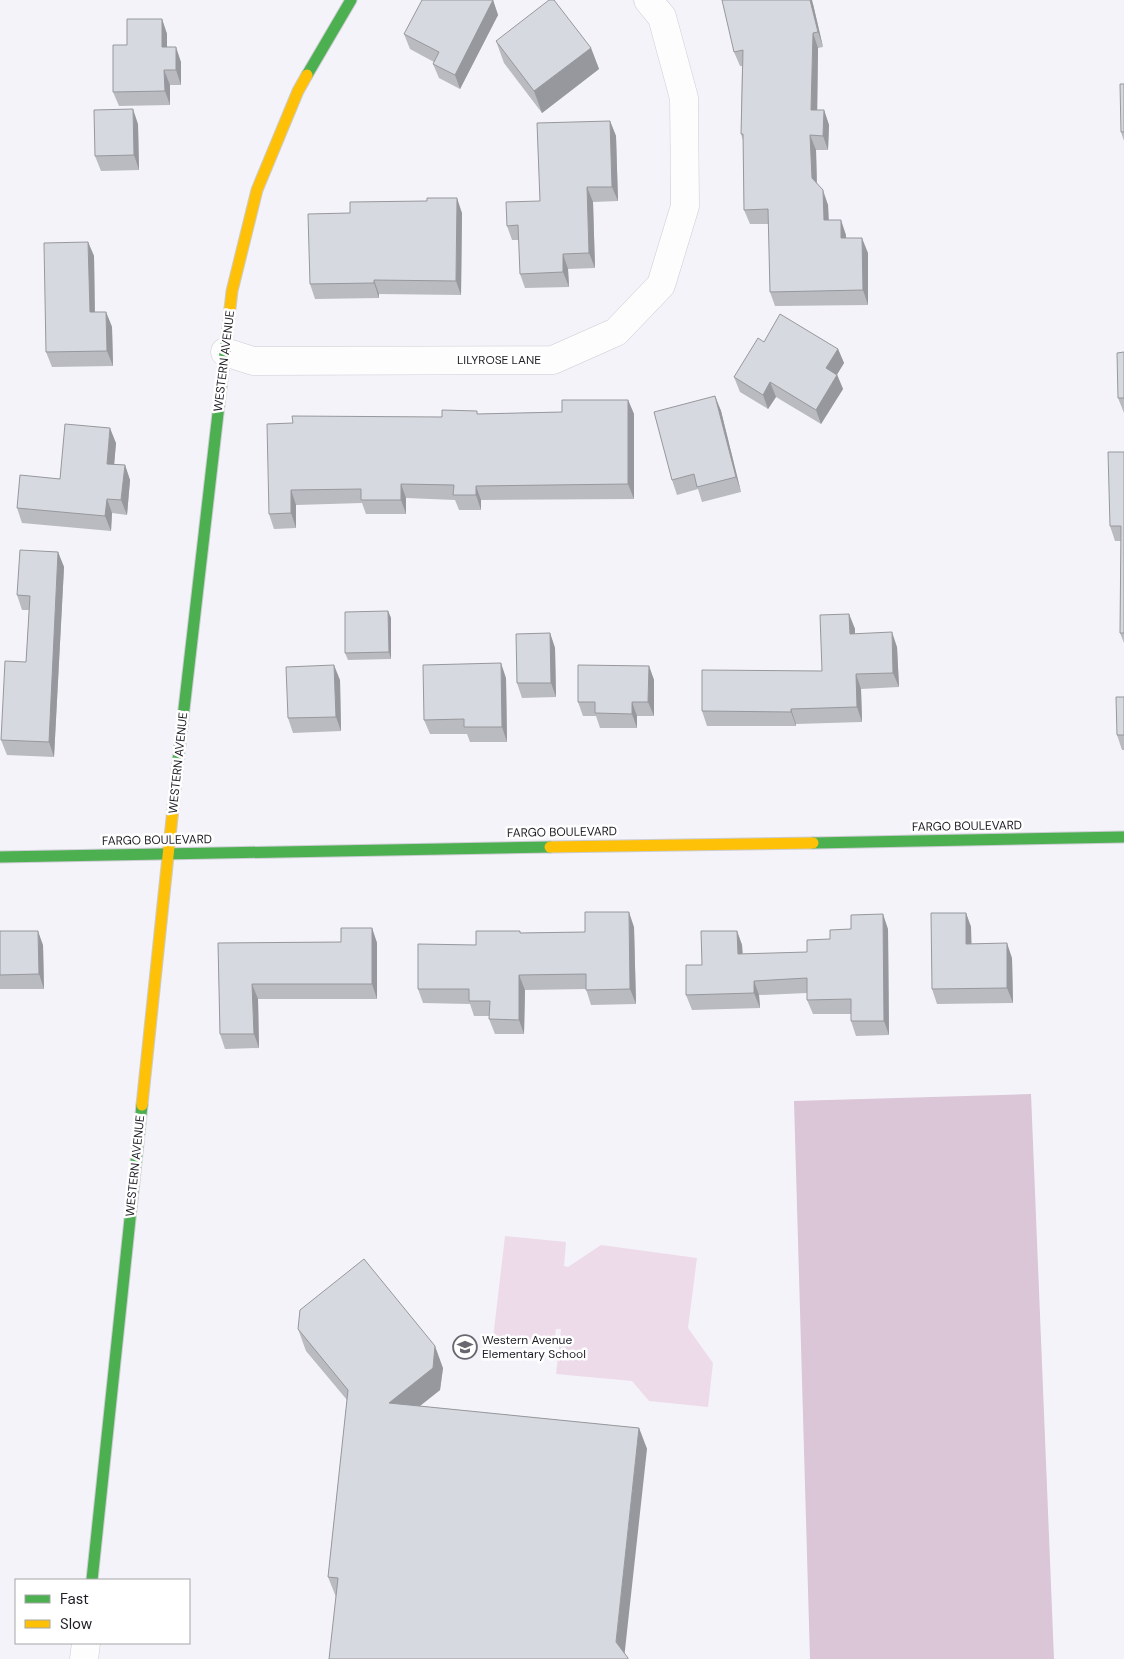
<svg xmlns="http://www.w3.org/2000/svg" width="1124" height="1659" viewBox="0 0 1124 1659" font-family="'DM Sans',sans-serif">
	<style>
		.green { fill: #eddbea }
		.forest { fill: #dac6d6 }
		.lines { fill: none; stroke-linecap: round; stroke-linejoin: round }
		.street-casing { stroke: #ccccd3; stroke-width: 29 }
		.fast-casing { stroke: #ccccd3; stroke-width: 13 }
		.slow-casing { stroke: #ccccd3; stroke-width: 13 }
		.street { stroke: #fdfdfe; stroke-width: 28 }
		.fast { stroke: #4caf50; stroke-width: 11 }
		.slow { stroke: #ffc107; stroke-width: 11 }
		.wall { fill: #b9bbc1 }
		.shaded-wall { fill: #96989d }
		.building { fill: #d7d9e0; stroke: #96989d }
		.labels { text-anchor: middle; dominant-baseline: central; stroke-width: 5; stroke-linejoin: round; paint-order: stroke }
		.street-label { font-size: 12px; fill: #1e1d25; stroke: #fff }
		.poi-label { font-size: 12px; fill: #1e1d25; stroke: #fff; text-anchor: start }
	</style>
	<rect width="100%" height="100%" fill="#f4f3fa"/>
	<polygon class="green" points="505,1236 566,1242 564,1266 568,1267 601,1245 697,1258 688,1328 713,1363 708,1407 649,1401 632,1381 556,1374 561,1329 556,1329 554,1345 493,1338"/>
	<polygon class="forest" points="1031,1094 1054,1659 810,1659 794,1101"/>
	<g class="lines">
		<g class="street-casing">
			<g id="street">
				<polyline points="225,352 253,361 553,360 616,332 661,285 685,206 684,98 662,17 648,0"/>
				<polyline points="84,1659 86,1643"/>
			</g>
		</g>
		<g class="fast-casing">
			<g id="fast">
				<polyline points="307,75 351,0"/>
				<polyline points="177,770 227,335"/>
				<polyline points="813,843 1124,837"/>
				<polyline points="0,857 550,847"/>
				<polyline points="92,1580 142,1105"/>
			</g>
		</g>
		<g class="slow-casing">
			<g id="slow">
				<polyline points="227,335 232,291 257,190 298,91 307,75"/>
				<polyline points="550,847 813,843"/>
				<polyline points="142,1105 177,770"/>
			</g>
		</g>
		<use href="#street" class="street"/>
		<use href="#fast" class="fast"/>
		<use href="#slow" class="slow"/>
	</g>
	<g class="wall">
		<polygon points="493,0 498,15 460,89 439,78 433,64 434,62 410,49 404,34"/>
		<polygon points="813,4 823,47 818,48 817,110 824,110 829,125 828,150 816,150 817,183 828,205 829,220 846,235 846,238 868,253 868,305 775,306 770,292 769,224 750,224 744,210 743,140 741,134 742,66 740,66 734,52"/>
		<polygon points="162,19 167,34 167,47 181,62 181,85 170,85 170,105 119,106 113,92 127,45"/>
		<polygon points="496,41 591,48 599,69 542,113 504,63"/>
		<polygon points="1124,84 1124,141 1121,132"/>
		<polygon points="610,121 616,136 618,201 593,202 595,268 568,269 569,287 525,288 520,274 519,240 512,240 507,226 540,201"/>
		<polygon points="138,124 139,170 101,171 95,156"/>
		<polygon points="462,213 461,295 379,294 379,298 315,299 310,284"/>
		<polygon points="88,242 94,256 95,312 106,312 112,327 113,366 52,367 46,352"/>
		<polygon points="764,342 838,349 844,363 837,374 843,389 821,424 776,397 768,409 740,392 734,377"/>
		<polygon points="1124,352 1124,413 1118,398"/>
		<polygon points="715,396 721,411 741,492 702,502 698,489 677,495 672,480"/>
		<polygon points="628,400 634,414 634,499 481,500 481,510 459,510 455,500 406,498 406,514 366,514 362,503 296,505 296,528 274,529 269,514 293,423 442,417 478,414 562,412"/>
		<polygon points="116,443 114,464 125,465 130,480 127,515 112,513 111,531 22,523 17,508 60,479"/>
		<polygon points="1124,452 1124,643 1120,633 1121,541 1115,541 1110,526"/>
		<polygon points="58,552 64,567 54,757 7,755 1,740 26,662 29,610 22,610 17,595"/>
		<polygon points="388,611 391,618 391,659 348,660 345,653"/>
		<polygon points="849,614 855,629 855,634 897,647 899,687 861,689 862,722 796,724 796,726 707,726 702,711 822,671"/>
		<polygon points="550,633 555,648 556,697 522,698 517,683"/>
		<polygon points="649,666 654,680 654,716 637,716 637,728 600,728 596,716 583,716 578,702"/>
		<polygon points="506,678 507,742 470,742 467,734 430,734 424,720"/>
		<polygon points="340,680 341,731 293,733 288,718"/>
		<polygon points="1124,697 1124,750 1122,750 1117,735"/>
		<polygon points="966,913 971,927 971,944 1012,958 1013,1003 937,1004 932,989"/>
		<polygon points="634,927 636,1004 591,1005 586,989 525,990 524,1034 495,1034 489,1019 489,1016 474,1016 470,1004 423,1003 418,989 476,945 521,933 585,932"/>
		<polygon points="372,928 377,943 377,999 258,999 259,1048 225,1049 220,1034 218,943 341,942"/>
		<polygon points="888,929 889,1035 856,1036 851,1021 851,1014 813,1014 807,1000 807,993 759,995 760,1008 692,1010 686,995 702,965 737,931 742,945 743,954 807,952 830,939"/>
		<polygon points="0,931 43,945 44,989 0,989"/>
		<polygon points="298,1329 443,1368 440,1390 420,1406 639,1428 647,1449 336,1597 328,1577 347,1400 306,1351"/>
	</g>
	<g class="shaded-wall">
		<polygon points="493,0 498,15 460,89 455,75"/>
		<polygon points="810,0 812,0 813,4 823,47 818,32"/>
		<polygon points="162,19 167,34 167,62 162,47"/>
		<polygon points="813,33 818,48 817,125 811,110"/>
		<polygon points="176,47 181,62 181,85 176,70"/>
		<polygon points="591,48 599,69 542,113 534,91"/>
		<polygon points="164,70 170,85 170,105 165,91"/>
		<polygon points="133,109 138,124 139,170 134,155"/>
		<polygon points="824,110 829,125 828,150 823,136"/>
		<polygon points="610,121 616,136 618,201 612,187"/>
		<polygon points="810,135 816,150 817,192 812,178"/>
		<polygon points="587,187 593,202 595,268 589,253"/>
		<polygon points="823,190 828,205 829,235 824,220"/>
		<polygon points="457,198 462,213 461,295 456,281"/>
		<polygon points="841,220 846,235 846,253 841,238"/>
		<polygon points="862,238 868,253 868,305 863,290"/>
		<polygon points="88,242 94,256 95,327 90,312"/>
		<polygon points="563,254 568,269 569,287 563,272"/>
		<polygon points="374,280 379,294 379,298 374,283"/>
		<polygon points="106,312 112,327 113,366 107,351"/>
		<polygon points="838,349 844,363 832,383 826,368"/>
		<polygon points="837,375 843,389 821,424 816,410"/>
		<polygon points="770,382 776,397 768,409 763,395"/>
		<polygon points="715,396 721,411 741,492 736,477"/>
		<polygon points="628,400 634,414 634,499 628,484"/>
		<polygon points="110,428 116,443 113,478 107,464"/>
		<polygon points="125,465 130,480 127,515 121,500"/>
		<polygon points="401,484 406,498 406,514 401,500"/>
		<polygon points="476,486 481,500 481,510 476,495"/>
		<polygon points="291,490 296,505 296,528 291,513"/>
		<polygon points="107,499 112,513 111,531 105,516"/>
		<polygon points="58,552 64,567 54,757 49,742"/>
		<polygon points="388,611 391,618 391,659 389,652"/>
		<polygon points="849,614 855,629 855,648 850,634"/>
		<polygon points="892,632 897,647 899,687 893,673"/>
		<polygon points="550,633 555,648 556,697 551,683"/>
		<polygon points="501,663 506,678 507,742 502,727"/>
		<polygon points="334,665 340,680 341,731 336,717"/>
		<polygon points="649,666 654,680 654,716 648,702"/>
		<polygon points="856,674 861,689 862,722 857,707"/>
		<polygon points="632,702 637,716 637,728 632,714"/>
		<polygon points="791,709 796,724 796,726 791,712"/>
		<polygon points="629,912 634,927 636,1004 630,989"/>
		<polygon points="966,913 971,927 972,959 966,944"/>
		<polygon points="883,914 888,929 889,1035 884,1021"/>
		<polygon points="372,928 377,943 377,999 372,984"/>
		<polygon points="38,931 43,945 44,989 39,974"/>
		<polygon points="737,931 742,945 743,969 738,954"/>
		<polygon points="1007,943 1012,958 1013,1003 1007,988"/>
		<polygon points="519,975 525,990 524,1034 519,1020"/>
		<polygon points="754,981 759,995 760,1008 754,993"/>
		<polygon points="252,984 258,999 259,1048 254,1034"/>
		<polygon points="435,1346 443,1368 440,1390 397,1424 389,1403"/>
		<polygon points="639,1428 647,1449 624,1659 616,1642"/>
	</g>
	<g class="building">
		<polygon points="422,0 493,0 455,75 433,64 439,52 404,34"/>
		<polygon points="549,0 554,0 591,48 534,91 496,41"/>
		<polygon points="722,0 810,0 818,32 813,33 811,110 824,110 823,136 810,135 812,178 823,190 824,220 841,220 841,238 862,238 863,290 770,292 768,209 744,210 743,134 741,134 743,50 734,52"/>
		<polygon points="127,19 162,19 162,47 176,47 176,70 164,70 165,91 113,92 113,45 127,45"/>
		<polygon points="1120,84 1124,84 1124,132 1121,132"/>
		<polygon points="133,109 134,155 95,156 94,110"/>
		<polygon points="610,121 612,187 587,187 589,253 563,254 563,272 520,274 518,225 507,226 506,202 540,201 537,123"/>
		<polygon points="427,198 457,198 456,281 374,280 374,283 310,284 308,214 350,213 350,202 427,201"/>
		<polygon points="88,242 90,312 106,312 107,351 46,352 44,243"/>
		<polygon points="780,314 838,349 826,368 837,375 816,410 770,382 763,395 734,377 758,338 764,342"/>
		<polygon points="1124,352 1124,398 1118,398 1117,353"/>
		<polygon points="715,396 736,477 697,487 694,474 672,480 654,412"/>
		<polygon points="562,400 628,400 628,484 476,486 476,495 453,495 454,485 401,484 401,500 361,500 361,489 291,490 291,513 269,514 267,424 293,423 292,416 442,417 442,410 477,411 477,414 562,412"/>
		<polygon points="65,424 110,428 107,464 125,465 121,500 107,499 105,516 17,508 20,475 60,479"/>
		<polygon points="1108,452 1124,452 1124,633 1120,633 1121,526 1110,526"/>
		<polygon points="20,550 58,552 49,742 1,740 5,661 26,662 30,596 17,595"/>
		<polygon points="388,611 389,652 345,653 345,612"/>
		<polygon points="849,614 850,634 892,632 893,673 856,674 857,707 791,709 791,712 702,711 702,670 822,671 820,615"/>
		<polygon points="550,633 551,683 517,683 516,634"/>
		<polygon points="501,663 502,727 464,727 464,719 424,720 423,665"/>
		<polygon points="334,665 336,717 288,718 286,667"/>
		<polygon points="578,665 649,666 648,702 632,702 632,714 595,713 595,702 578,702"/>
		<polygon points="1116,697 1124,697 1124,735 1117,735"/>
		<polygon points="585,912 629,912 630,989 586,990 586,974 519,975 519,1020 489,1019 490,1001 469,1001 469,989 418,989 418,944 476,945 476,931 520,931 520,933 585,932"/>
		<polygon points="931,913 966,913 966,944 1007,943 1007,988 932,989"/>
		<polygon points="883,914 884,1021 851,1021 851,999 807,1000 807,978 754,981 754,993 686,995 686,965 702,965 701,931 737,931 738,954 807,952 807,940 830,939 830,930 851,929 851,915"/>
		<polygon points="341,928 372,928 372,984 252,984 254,1034 220,1034 218,943 341,942"/>
		<polygon points="0,931 38,931 39,974 0,975"/>
		<polygon points="364,1259 435,1346 433,1368 389,1403 639,1428 616,1642 628,1658 628,1659 329,1659 338,1578 328,1577 348,1390 298,1329 300,1310"/>
	</g>
	<defs>
		<g id="school-ring" transform="scale(1.25)"><circle r="9.5" fill="#fff" stroke="#696870" stroke-width="1.5"/><path d="M0-5L7-2L0 1L-7-2ZM-4 1L0 2.5L4 1V4Q0 6-4 4Z" fill="#696870"/></g>
	</defs>
	<g fill-rule="evenodd">
		<use href="#school-ring" x="465" y="1347"/>
	</g>
	<g class="labels">
		<g class="street-label">
			<text x="499" y="360">LILYROSE LANE</text>
			<text transform="translate(224 361) rotate(-83)">WESTERN AVENUE</text>
			<text transform="translate(178 763) rotate(-84)">WESTERN AVENUE</text>
			<text transform="translate(967 826) rotate(-1)">FARGO BOULEVARD</text>
			<text transform="translate(562 832) rotate(-1)">FARGO BOULEVARD</text>
			<text transform="translate(157 840) rotate(-1)">FARGO BOULEVARD</text>
			<text transform="translate(135 1166) rotate(-84)">WESTERN AVENUE</text>
		</g>
		<g class="poi-label">
			<text x="482" y="1340">Western Avenue<tspan x="482" dy="14">Elementary School</tspan></text>
		</g>
	</g>
	<rect x="15" y="1579" width="175" height="65" fill="#ffffff" stroke="#a5a5a8"/>
	<rect x="25" y="1595" width="25" height="8" fill="#4caf50" stroke="#a5a5a8"/>
	<text x="60" y="1604" font-size="15" fill="#1e1d25">Fast</text>
	<rect x="25" y="1620" width="25" height="8" fill="#ffc107" stroke="#a5a5a8"/>
	<text x="60" y="1629" font-size="15" fill="#1e1d25">Slow</text>
</svg>
